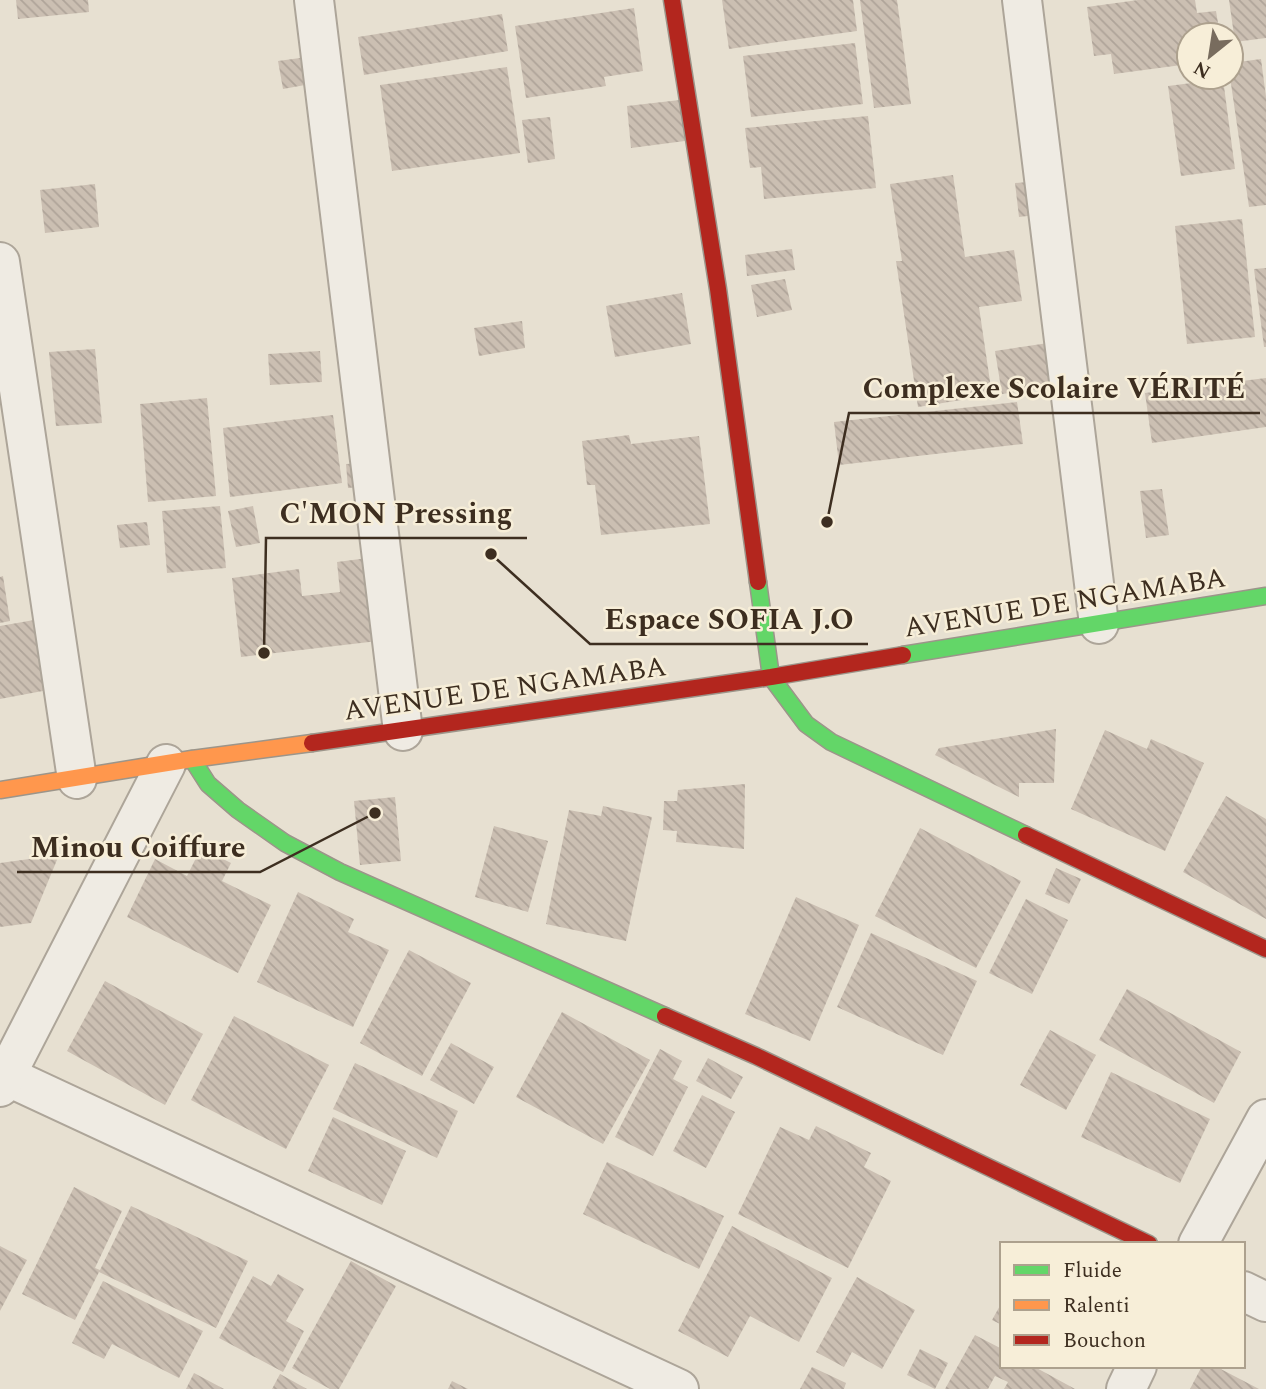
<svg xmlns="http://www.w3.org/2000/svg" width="1266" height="1389" viewBox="0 0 1266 1389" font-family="Spectral,serif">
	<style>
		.building { fill: url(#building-back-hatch) }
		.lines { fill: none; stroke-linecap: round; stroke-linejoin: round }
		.street-casing { stroke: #ada599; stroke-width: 42 }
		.fast-casing { stroke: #9c958a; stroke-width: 19 }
		.slow-casing { stroke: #9c958a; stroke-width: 19 }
		.jam-casing { stroke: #9c958a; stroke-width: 19 }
		.street { stroke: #efebe3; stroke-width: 38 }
		.fast { stroke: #63d668; stroke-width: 16 }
		.slow { stroke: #ff974d; stroke-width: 16 }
		.jam { stroke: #b3261e; stroke-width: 16 }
		.labels { text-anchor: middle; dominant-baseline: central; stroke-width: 5; stroke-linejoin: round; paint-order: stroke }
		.street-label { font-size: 28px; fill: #3d2e20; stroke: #f7eed8 }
		.leader { fill: none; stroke: #3d2e20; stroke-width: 2.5 }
		.callout-dot { fill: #3d2e20; stroke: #f7eed8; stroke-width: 2.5 }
		.callout-label { font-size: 30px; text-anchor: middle; font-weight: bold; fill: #3d2e20; stroke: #f7eed8; stroke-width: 5; stroke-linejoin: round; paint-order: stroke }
	</style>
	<defs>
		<pattern id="building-back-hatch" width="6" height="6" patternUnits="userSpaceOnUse" patternTransform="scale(1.75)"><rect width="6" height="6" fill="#cbbfb2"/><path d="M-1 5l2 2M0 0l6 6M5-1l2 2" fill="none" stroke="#afa499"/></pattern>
	</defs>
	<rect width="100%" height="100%" fill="#e7e0d1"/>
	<g class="building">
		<polygon points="16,0 88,0 89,12 18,19"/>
		<polygon points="722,0 853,0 857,31 729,49"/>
		<polygon points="860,0 897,0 911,104 874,108"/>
		<polygon points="1138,0 1195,0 1197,13 1216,11 1220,35 1189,35 1189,64 1114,74 1111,54 1094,56 1087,7"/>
		<polygon points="1229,0 1266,0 1266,38 1235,42"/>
		<polygon points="634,8 643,71 604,77 606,86 526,98 515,26"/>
		<polygon points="502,14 508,51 364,75 358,37"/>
		<polygon points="855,43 863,104 751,117 743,56"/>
		<polygon points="300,58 305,85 283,89 278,61"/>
		<polygon points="1261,59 1266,97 1266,205 1249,207 1230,77 1231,63"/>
		<polygon points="507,67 520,153 392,171 380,85"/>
		<polygon points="1223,79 1235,169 1181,176 1168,86"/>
		<polygon points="680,100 685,141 631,148 627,106"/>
		<polygon points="868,116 876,188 764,199 761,167 750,168 745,128"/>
		<polygon points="550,117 555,159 528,163 522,120"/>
		<polygon points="953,175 965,257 1014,250 1022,301 979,307 992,395 918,407 896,261 902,261 890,184"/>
		<polygon points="1040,181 1044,214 1019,217 1015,183"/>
		<polygon points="95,184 99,227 45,233 40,190"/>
		<polygon points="1242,219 1255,337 1187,344 1175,226"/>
		<polygon points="792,249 795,270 747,276 745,255"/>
		<polygon points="1266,268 1266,347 1264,347 1254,269"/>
		<polygon points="785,279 792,310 757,317 751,285"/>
		<polygon points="682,293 691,344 615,357 606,306"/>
		<polygon points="522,321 525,348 479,356 474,328"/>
		<polygon points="1055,342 1061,386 1002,394 995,351"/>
		<polygon points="95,349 102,423 56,426 49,352"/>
		<polygon points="320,351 322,382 270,385 268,354"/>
		<polygon points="1266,378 1266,427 1152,443 1145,393"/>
		<polygon points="207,398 216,496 148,502 140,404"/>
		<polygon points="1017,402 1023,444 839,465 834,422"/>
		<polygon points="333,415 342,483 230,497 223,428"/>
		<polygon points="629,435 631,444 699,436 710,524 601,535 595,485 587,485 582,441"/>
		<polygon points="365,463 368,486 348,488 346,464"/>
		<polygon points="1162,489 1169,535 1146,538 1140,491"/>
		<polygon points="220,506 226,568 167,573 162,511"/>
		<polygon points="253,506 260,543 236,547 228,511"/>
		<polygon points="147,522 150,545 120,548 117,525"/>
		<polygon points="368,558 378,641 241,657 232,578 299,569 302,596 340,592 337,562"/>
		<polygon points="3,576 10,621 0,623 0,577"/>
		<polygon points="34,620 48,690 0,699 0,626"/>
		<polygon points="1056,729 1054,783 1019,783 1019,797 935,755 939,748"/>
		<polygon points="1105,730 1147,749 1151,739 1204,763 1165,851 1071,809"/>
		<polygon points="745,784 744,849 676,842 677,831 663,830 664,801 677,801 678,790"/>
		<polygon points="1226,796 1266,819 1266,919 1183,872"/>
		<polygon points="395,797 401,861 360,865 354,801"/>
		<polygon points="603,806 652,817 626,941 546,924 569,810 601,816"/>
		<polygon points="494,826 548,841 528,912 475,897"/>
		<polygon points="920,828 1021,881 976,968 875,916"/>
		<polygon points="201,848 231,863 222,881 271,905 238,973 127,917 155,859 187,876"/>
		<polygon points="59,855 31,923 0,927 0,863"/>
		<polygon points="1056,868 1081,879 1069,904 1045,894"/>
		<polygon points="298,892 354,919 348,932 389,950 353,1027 257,982"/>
		<polygon points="796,897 859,925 810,1041 745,1014"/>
		<polygon points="1026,899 1068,920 1032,994 989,973"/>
		<polygon points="871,933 977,981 943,1055 837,1007"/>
		<polygon points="409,950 471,983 422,1076 360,1043"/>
		<polygon points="105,981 203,1034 165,1105 67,1051"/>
		<polygon points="1127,989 1241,1052 1214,1103 1099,1040"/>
		<polygon points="562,1012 650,1060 603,1144 516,1097"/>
		<polygon points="234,1016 329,1065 286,1149 191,1100"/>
		<polygon points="1050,1030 1096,1055 1066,1110 1020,1085"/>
		<polygon points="451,1043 494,1067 474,1104 430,1080"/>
		<polygon points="660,1049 682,1061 673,1079 688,1087 653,1156 615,1137"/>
		<polygon points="708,1058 743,1077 731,1099 696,1081"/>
		<polygon points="355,1063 458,1111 437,1158 333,1109"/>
		<polygon points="1111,1072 1210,1119 1180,1183 1081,1137"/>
		<polygon points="702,1095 735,1112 706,1168 673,1151"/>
		<polygon points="333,1117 406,1151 382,1205 308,1171"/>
		<polygon points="816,1126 871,1153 864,1167 891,1181 848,1268 738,1214 780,1127 809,1140"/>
		<polygon points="607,1162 724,1216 699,1269 583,1214"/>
		<polygon points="74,1187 122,1211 95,1268 100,1270 131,1206 248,1261 216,1328 99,1272 75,1320 22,1294"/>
		<polygon points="732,1226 832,1278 799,1342 750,1316 728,1357 678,1331"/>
		<polygon points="0,1246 27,1260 0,1311"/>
		<polygon points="351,1261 396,1286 339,1389 330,1389 292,1368"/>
		<polygon points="278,1274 304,1289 286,1321 304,1331 283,1372 219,1338 253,1276 271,1286"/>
		<polygon points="857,1277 915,1310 882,1369 852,1352 844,1367 816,1352"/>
		<polygon points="103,1281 203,1331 179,1378 112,1344 104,1359 72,1343"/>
		<polygon points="1002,1302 1002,1325 992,1320"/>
		<polygon points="975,1335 1002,1349 1002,1366 1033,1366 1075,1389 1004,1389 1008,1382 995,1376 988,1389 945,1389"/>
		<polygon points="920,1349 948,1363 935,1389 907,1375"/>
		<polygon points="1202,1366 1215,1366 1259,1389 1190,1389"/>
		<polygon points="812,1367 846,1383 844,1389 800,1389"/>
		<polygon points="194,1373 224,1389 186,1389"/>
		<polygon points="280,1374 307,1389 272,1389"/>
		<polygon points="452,1381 468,1389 448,1389"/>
	</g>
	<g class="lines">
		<g class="street-casing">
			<g id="street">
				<polyline points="314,0 403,731"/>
				<polyline points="1022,0 1099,624"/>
				<polyline points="0,262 77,779"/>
				<polyline points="0,1073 679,1389"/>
				<polyline points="0,1087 166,764"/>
				<polyline points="1198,1244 1266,1119"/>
				<polyline points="1243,1291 1266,1302"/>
				<polyline points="1126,1389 1137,1366"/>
			</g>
		</g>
		<g class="fast-casing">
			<g id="fast">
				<polyline points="758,582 771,677 806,724 831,742 1026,835"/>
				<polyline points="903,655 1266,596"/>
				<polyline points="192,759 208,784 238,810 285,843 340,872 665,1016"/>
			</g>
		</g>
		<g class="slow-casing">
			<polyline id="slow" points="0,790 192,759 312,743"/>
		</g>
		<g class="jam-casing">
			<g id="jam">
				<polyline points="672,0 718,289 758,582"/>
				<polyline points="312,743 771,677 903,655"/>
				<polyline points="1026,835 1266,949"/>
				<polyline points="665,1016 756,1056 1149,1244"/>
			</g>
		</g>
		<use href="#street" class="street"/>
		<use href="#fast" class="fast"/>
		<use href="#slow" class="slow"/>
		<use href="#jam" class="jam"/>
	</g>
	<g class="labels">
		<g class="street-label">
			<text transform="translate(1065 603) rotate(-9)">AVENUE DE NGAMABA</text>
			<text transform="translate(505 689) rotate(-8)">AVENUE DE NGAMABA</text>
		</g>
	</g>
	<path class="leader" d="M827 522L849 413H1260M264 653L266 538H527M491 554L590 644H868M375 813L260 872H17"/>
	<g class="callout-dot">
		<circle cx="827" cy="522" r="7"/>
		<circle cx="264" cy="653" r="7"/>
		<circle cx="491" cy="554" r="7"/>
		<circle cx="375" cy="813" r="7"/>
	</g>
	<g class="callout-label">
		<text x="1054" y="398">Complexe Scolaire VÉRITÉ</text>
		<text x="396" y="523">C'MON Pressing</text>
		<text x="729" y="629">Espace SOFIA J.O</text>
		<text x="138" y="857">Minou Coiffure</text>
	</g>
	<rect x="1000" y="1242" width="245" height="126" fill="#f7eed8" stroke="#ada18e" stroke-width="2"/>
	<rect x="1014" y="1265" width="35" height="10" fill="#63d668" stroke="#ada18e" stroke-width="2"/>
	<text x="1063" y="1277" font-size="21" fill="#3d2e20">Fluide</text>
	<rect x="1014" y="1300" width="35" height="10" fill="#ff974d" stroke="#ada18e" stroke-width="2"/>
	<text x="1063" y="1312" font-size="21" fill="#3d2e20">Ralenti</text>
	<rect x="1014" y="1335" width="35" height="10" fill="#b3261e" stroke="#ada18e" stroke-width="2"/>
	<text x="1063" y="1347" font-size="21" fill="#3d2e20">Bouchon</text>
	<g transform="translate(1210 56) rotate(210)"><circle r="33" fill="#f7eed8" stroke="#ada18e" stroke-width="2"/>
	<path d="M0-5L12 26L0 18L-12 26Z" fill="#786c5e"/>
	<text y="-10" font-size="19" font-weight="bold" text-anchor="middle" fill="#3d2e20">N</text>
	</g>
</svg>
